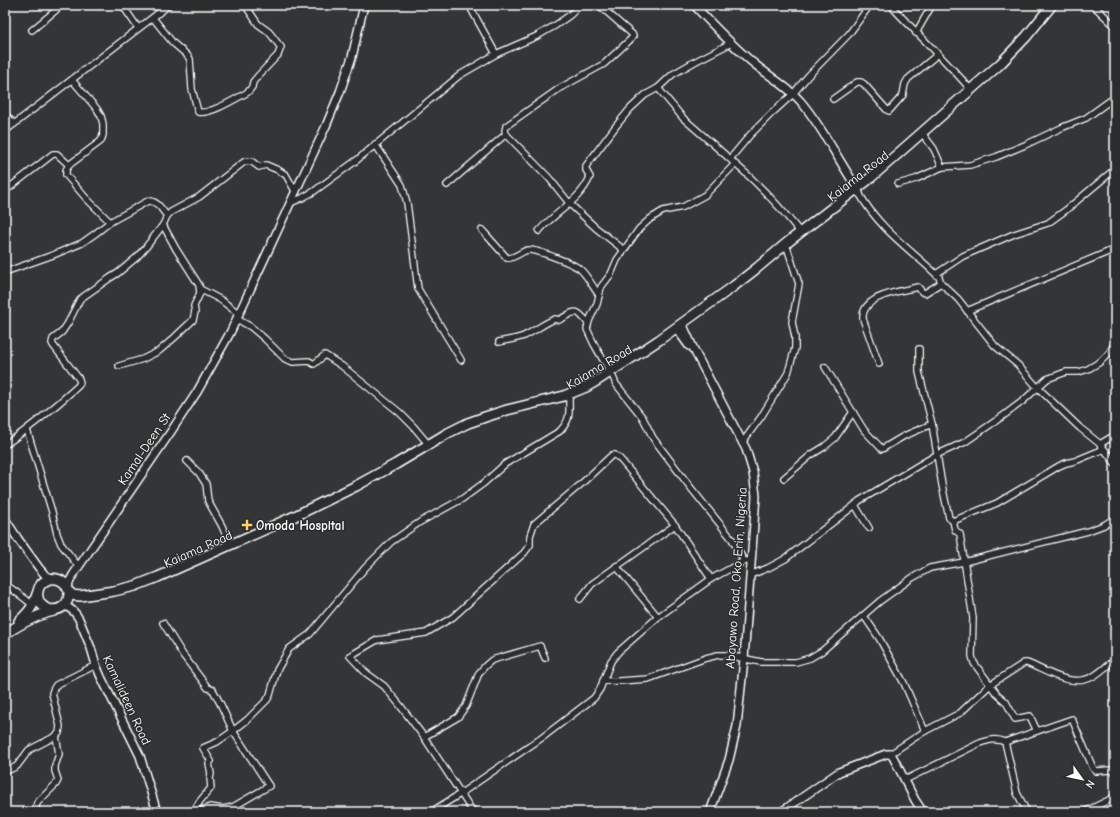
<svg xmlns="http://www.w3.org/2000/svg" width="1120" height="817" viewBox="0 0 1120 817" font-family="'Comic Neue',sans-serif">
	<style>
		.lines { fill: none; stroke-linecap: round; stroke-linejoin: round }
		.minor-casing { stroke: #fff; stroke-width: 8 }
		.tertiary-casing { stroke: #fff; stroke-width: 10 }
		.trunk-casing { stroke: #fff; stroke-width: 12 }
		.minor { stroke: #2a2d2e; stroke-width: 5.5 }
		.tertiary { stroke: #2a2d2e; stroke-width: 7 }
		.trunk { stroke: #2a2d2e; stroke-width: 9 }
		.poi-dot { fill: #ffd166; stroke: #2a2d2e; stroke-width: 1.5 }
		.labels { text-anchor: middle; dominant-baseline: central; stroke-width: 3; stroke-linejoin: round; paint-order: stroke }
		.street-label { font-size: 13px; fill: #fff; stroke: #2a2d2e }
		.poi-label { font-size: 13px; font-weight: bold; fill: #fff; stroke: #2a2d2e; text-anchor: start }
	</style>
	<rect width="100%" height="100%" fill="#333536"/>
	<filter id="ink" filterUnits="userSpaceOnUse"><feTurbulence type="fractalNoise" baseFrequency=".025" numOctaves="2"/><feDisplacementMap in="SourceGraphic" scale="8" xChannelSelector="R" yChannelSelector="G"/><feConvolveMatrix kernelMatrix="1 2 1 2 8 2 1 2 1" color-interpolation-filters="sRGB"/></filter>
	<g filter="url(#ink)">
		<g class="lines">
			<g class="minor-casing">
				<g id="minor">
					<polyline points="123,5 125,9 138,28"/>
					<polyline points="469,5 496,54"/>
					<polyline points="599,5 632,34 633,36 631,39 604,64 560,88 506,126 505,131 506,134 549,178 570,204 596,228 624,250"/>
					<path d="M894,5V9C919,36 947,61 971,90"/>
					<polyline points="1093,5 1115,26"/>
					<path d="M153,18L173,43L186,54L190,59L192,89L198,112C210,115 237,98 248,92L252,87L253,82L258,76L278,55L281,47L279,45L269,32L258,24L245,5"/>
					<polyline points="32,30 55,11 58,8 58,5"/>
					<polyline points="916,33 932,5"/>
					<polyline points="72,80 97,109 101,116 103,124 103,135 101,141 69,165 66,170 66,175 85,197 110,222"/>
					<polyline points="833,99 857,82 861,82 864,84 887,110 889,111 903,95 905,84 908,79 938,54"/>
					<polyline points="5,114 14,124"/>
					<polyline points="5,131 169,5"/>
					<polyline points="925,137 934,149 942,167"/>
					<polyline points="375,144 402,185 407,203 418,289 461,360"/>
					<polyline points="730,159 750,135 772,113 793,94 808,76 849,34 870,5"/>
					<path d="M734,163C758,183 780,207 800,232"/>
					<polyline points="898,184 916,179 942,167 970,165 996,157 1025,145 1061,128 1086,118 1115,97"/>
					<polyline points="447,185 506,134"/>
					<polyline points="5,191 53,154 57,154 69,165"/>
					<path d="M859,193C880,230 909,248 939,277L941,283L958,299L995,346L1018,365L1037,387L1080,428L1100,444L1115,463"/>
					<polyline points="290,203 302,198 313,192 357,160 460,75 496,54 537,36 556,25 570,15 580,5"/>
					<path d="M482,230L507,258C515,259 522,250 529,250C538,250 575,264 581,270C588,277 593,287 599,295"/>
					<path d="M539,231C555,212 580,201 590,177L586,170V166L616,126L630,109L645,95L658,88L673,74L696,61L731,43"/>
					<path d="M5,272L53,255L82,243L96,233L110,222L148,201C157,200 162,210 167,216"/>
					<polyline points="936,274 963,256 1014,234 1048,223 1066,210 1115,169"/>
					<polyline points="200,289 221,300 239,314"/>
					<polyline points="967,311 1115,249"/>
					<polyline points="237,319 251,327 265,339 285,359 293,362 309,361 314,364 325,355 342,366 399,412 413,426 429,445"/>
					<path d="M499,342C507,340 516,339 524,336C535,331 544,323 555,319L559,320C576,311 575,307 588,323"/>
					<polyline points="919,349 919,372 932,424 942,485 949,518 953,521 997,503 1059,466 1066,463 1075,461 1104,449"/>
					<path d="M879,364L863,319C861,295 902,291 918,287L922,292L925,293L941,283"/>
					<polyline points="119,366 143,359 159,351 174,338 193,320 195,312 194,306 200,293 199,285 176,249 163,225"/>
					<polyline points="825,367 864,430 881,448 882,449 904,436 932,424"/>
					<polyline points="610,372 594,344 587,329 589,321 597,304 601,287 611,274 617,260 639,229 650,219 663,211 683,207 705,195 734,165 734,163 730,159 683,118 658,88"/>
					<polyline points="613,377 616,384 643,418 653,438 691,488 732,539 744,561"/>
					<polyline points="27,430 52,512 57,534 61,544 79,567"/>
					<polyline points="742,443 761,417 788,373 795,348 795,337 792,322 799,284 787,247"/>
					<polyline points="1100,444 1115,435"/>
					<path d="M5,445C31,427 55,407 78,386L80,383L79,379L53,345L52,343L53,339L62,332L68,323L80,299L110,278L118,273L137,257L146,247L163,225L167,216L171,212L199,197L244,162L251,161L259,167L266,165L278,170L286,175L295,191"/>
					<polyline points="187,461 199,473 206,484 208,501 222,526 230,545"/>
					<polyline points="784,478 811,455 824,447 835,438 853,412"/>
					<polyline points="855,505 869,528"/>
					<polyline points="953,521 955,530 960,534 973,618 972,656 974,663 997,694 1006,702 1015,719 1030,716 1037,731"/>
					<polyline points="616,566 658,617"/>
					<polyline points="750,575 768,568 785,559 855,505 859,501 936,455 965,442 1003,416 1023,401 1047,379 1066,372 1079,372 1088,369 1100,362 1109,353 1115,343"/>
					<polyline points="5,584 24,598 33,605"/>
					<polyline points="580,599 592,584 675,525"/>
					<polyline points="864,616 879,638 904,683 925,731"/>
					<polyline points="163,623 183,655 208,688 213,690 221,705 233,731 269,786 233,807 223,809 210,807 198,812"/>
					<polyline points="603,681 619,681 648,679 706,658 718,655 727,655 761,662 796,662 810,658 822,651 880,601 912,578 930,568 964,562 1088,531 1104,525 1115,518"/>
					<polyline points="424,737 458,717 466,706 479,673 485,666 492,660 540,646 545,658"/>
					<polyline points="1005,742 1017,793 1027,812"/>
					<path d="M890,754L925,731L960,713L990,685L1024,663H1027C1047,671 1071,688 1092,677C1100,673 1107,665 1115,660"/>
					<polyline points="5,772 17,766 29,750 56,736 59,733 60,726 52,693 53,690 56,685 96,665"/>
					<path d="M905,780L980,743C989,740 996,738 1005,742L1072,719L1093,768L1096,771L1111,770L1115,772"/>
					<polyline points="35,812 37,803 56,784 58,780 55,771 55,766 59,754 56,736"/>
					<path d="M193,812L200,801L211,788L210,778L211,774L209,763L211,761L203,748L217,742L233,731L247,720L267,700L270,695L277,670L289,649L310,634L365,568L391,542L420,522L462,499L484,483L505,464L560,431C571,419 569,414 569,399"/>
					<polyline points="431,812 460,794 543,737 594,698 600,689 611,661 618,652 658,617 711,579 744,561 751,561"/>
					<polyline points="473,812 424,737 399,704 384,686 366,673 350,656 360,650 377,640 426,633 453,617 524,553 530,545 530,536 534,524 580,485 612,455 615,455 620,459 675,525 711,579"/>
					<polyline points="1084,812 1115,797"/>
				</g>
			</g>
			<g class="tertiary-casing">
				<g id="tertiary">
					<path d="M694,5C714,26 734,48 757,66C772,78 790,88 802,103C821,126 834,152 850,177C853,182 855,188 859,193"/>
					<polyline points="682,323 696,354 746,449 753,472 756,496 744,659 737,726 729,760 710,812"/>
					<polyline points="676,328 689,346"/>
					<polyline points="5,519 18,539 39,568 46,576 55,579"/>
					<polyline points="68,589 69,583 73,575 170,433 197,392 230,333 326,126 340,92 352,57 364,5"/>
					<path d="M64,606C71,608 76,613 79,619L91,648L96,665L101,677L140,756L157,812"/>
					<polyline points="781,812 839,772 886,754 890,754 893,757 915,800 923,812"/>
				</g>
			</g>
			<g class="trunk-casing">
				<g id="trunk">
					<path d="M69,591C70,618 34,614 38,591C40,580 54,575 63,582C67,585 68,591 72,595L80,596L114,591L135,586L158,577L295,516L356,486L396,464L448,433L468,423L485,417L507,410L564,396L586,387L598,380L659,340L734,286L757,268L788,242L868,180L1000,64L1026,37L1052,5"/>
					<path d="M19,621C28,613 34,606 37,594"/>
					<path d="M5,634C20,624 36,615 54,611"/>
				</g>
			</g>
			<use href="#minor" class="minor"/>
			<use href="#tertiary" class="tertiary"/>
			<use href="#trunk" class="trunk"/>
		</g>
	</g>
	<path class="poi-dot" d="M245 519h4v4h4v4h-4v4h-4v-4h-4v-4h4z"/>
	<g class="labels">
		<g class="street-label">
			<text transform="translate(858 176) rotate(-38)">Kaiama Road</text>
			<text transform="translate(599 367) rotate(-31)">Kaiama Road</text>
			<text transform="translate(144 449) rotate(-56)">Kamal-Deen St</text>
			<text transform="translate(198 549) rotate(-24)">Kaiama Road</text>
			<text transform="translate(736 578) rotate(-86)">Abayawo Road, Oko Erin, Nigeria</text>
			<text transform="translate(127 700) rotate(65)">Kamalideen Road</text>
		</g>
		<g class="poi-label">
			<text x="256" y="525">Omoda Hospital</text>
		</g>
	</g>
	<rect width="1120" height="817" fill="none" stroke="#2a2d2e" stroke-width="20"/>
	<rect x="10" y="10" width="1100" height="797" fill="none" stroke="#fff" stroke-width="1.5" filter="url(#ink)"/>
	<g transform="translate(1082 779) rotate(123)" stroke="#2a2d2e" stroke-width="3" paint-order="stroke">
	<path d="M0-3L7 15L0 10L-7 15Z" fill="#ffffff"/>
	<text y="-6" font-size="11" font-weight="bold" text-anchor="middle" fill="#ffffff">N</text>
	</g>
</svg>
